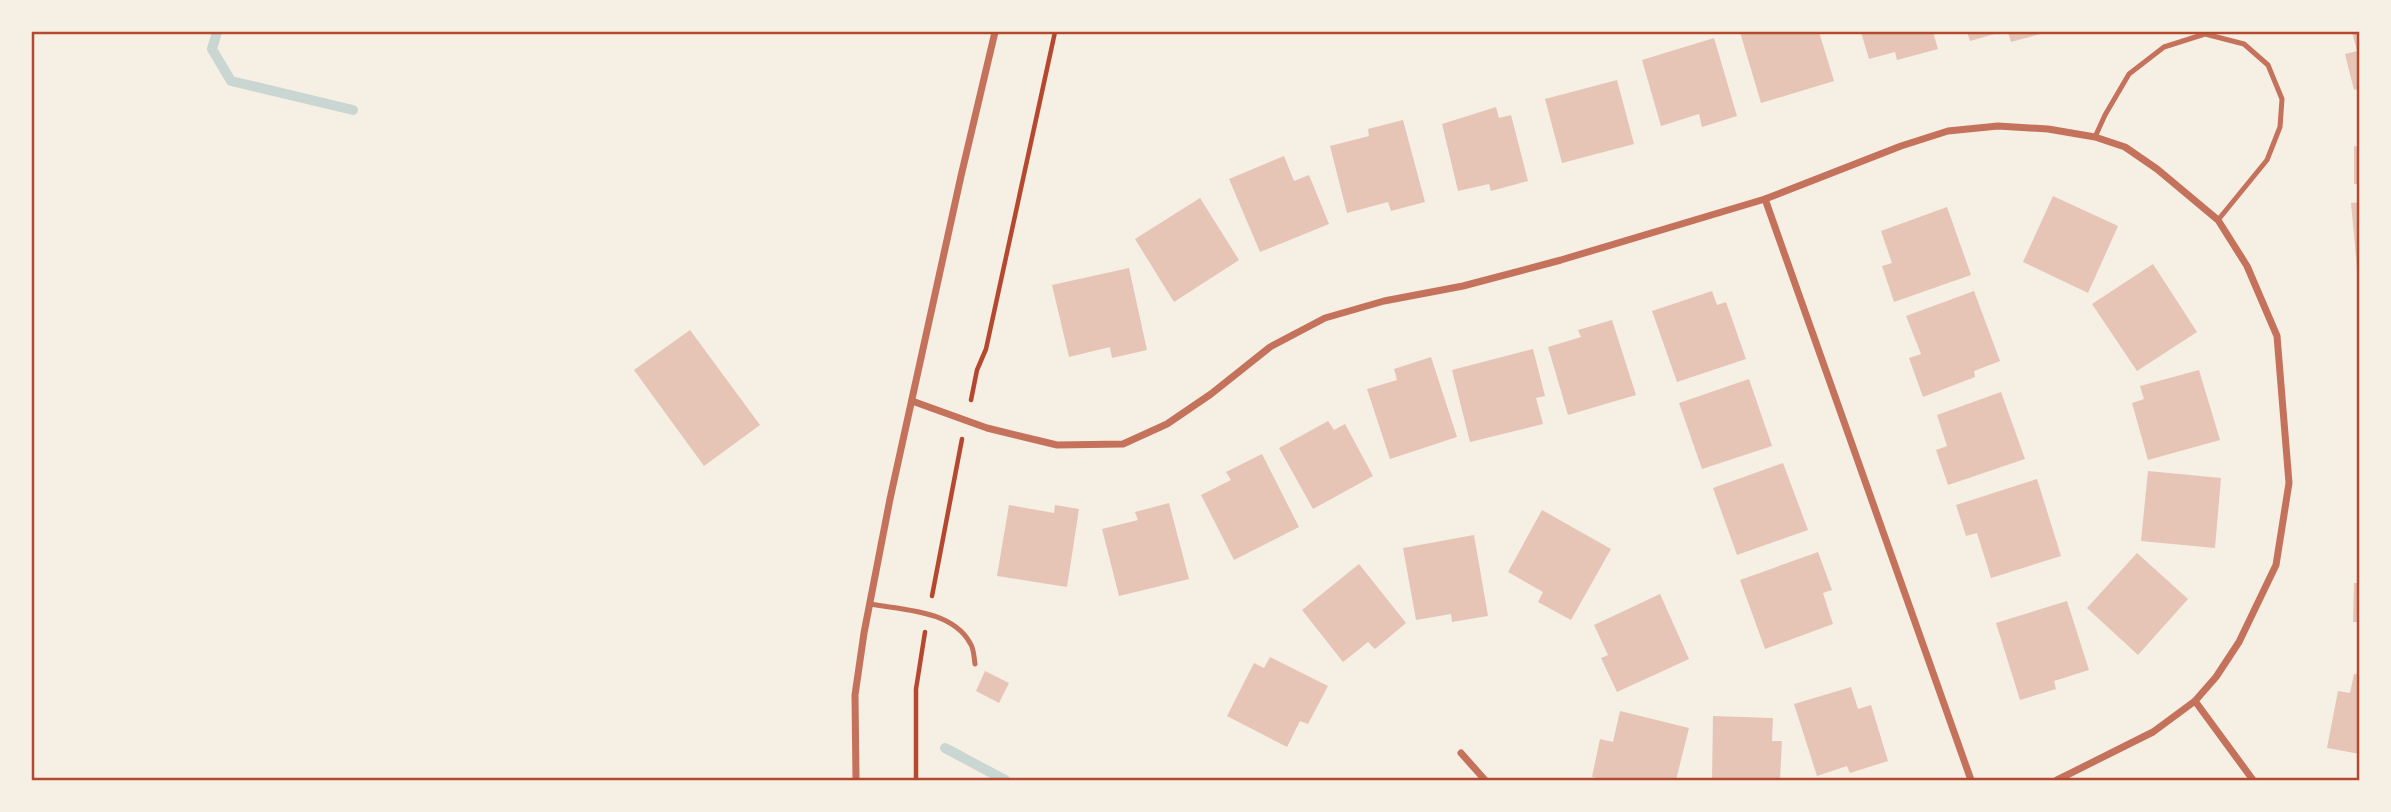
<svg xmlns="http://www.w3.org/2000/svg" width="2391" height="812" viewBox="0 0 2391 812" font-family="'Fira Sans',sans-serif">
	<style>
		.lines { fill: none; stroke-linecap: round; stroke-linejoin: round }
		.stream { stroke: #c9d6d2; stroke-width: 10 }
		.building { fill: #e6c5b7 }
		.path { stroke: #b5482f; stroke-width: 4.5 }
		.service { stroke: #c5725c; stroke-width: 5 }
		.minor { stroke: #c5725c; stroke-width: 7 }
		.neatline { fill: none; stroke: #b5482f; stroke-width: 2.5 }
	</style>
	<rect width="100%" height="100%" fill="#f6efe4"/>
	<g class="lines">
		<g class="stream">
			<polyline points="217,32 212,49 231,81 353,110"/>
			<polyline points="945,748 1005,780"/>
		</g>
	</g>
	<g class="building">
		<polygon points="1740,32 1819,32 1834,81 1761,103"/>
		<polygon points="1861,32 1933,32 1938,49 1897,60 1895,52 1869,59"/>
		<polygon points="1967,32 2001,32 1970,41"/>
		<polygon points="2008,32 2048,32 2011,42"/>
		<polygon points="2352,32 2360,32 2360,88 2354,90 2345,54 2357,51"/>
		<polygon points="1714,38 1737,116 1702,127 1699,114 1661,126 1642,60"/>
		<polygon points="1617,80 1634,144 1562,163 1545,99"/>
		<polygon points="1496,107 1499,118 1511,115 1528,181 1491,191 1489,184 1458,191 1442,124"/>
		<polygon points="1403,120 1425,202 1391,211 1388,202 1347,213 1330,146 1369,136 1368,129"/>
		<polygon points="2354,146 2360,147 2360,184 2354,184"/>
		<polygon points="1284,156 1294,181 1309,175 1329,224 1260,252 1229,179"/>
		<polygon points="2053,196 2118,226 2088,293 2023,262"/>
		<polygon points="1200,198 1239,260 1174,302 1135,239"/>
		<polygon points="2360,202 2360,279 2358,279 2351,203"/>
		<polygon points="1947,207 1971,275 1894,302 1882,266 1892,263 1881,231"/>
		<polygon points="2153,264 2197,332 2137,371 2092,304"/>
		<polygon points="1129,268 1147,350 1112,358 1110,347 1069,357 1052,285"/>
		<polygon points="1712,291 1717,305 1726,302 1746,359 1677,382 1652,311"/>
		<polygon points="1974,291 2000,361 1974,371 1975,377 1923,397 1909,358 1921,354 1906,316"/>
		<polygon points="1612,320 1636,395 1568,415 1548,347 1581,337 1578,330"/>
		<polygon points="690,330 760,425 704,466 634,370"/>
		<polygon points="1533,349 1545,396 1536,398 1543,424 1470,442 1452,370"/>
		<polygon points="1431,357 1457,437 1390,459 1367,389 1397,380 1394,369"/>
		<polygon points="2199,370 2220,440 2148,460 2132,403 2144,399 2140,386"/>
		<polygon points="1749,379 1772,446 1702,469 1679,403"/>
		<polygon points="2001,392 2025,459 1948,485 1936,450 1947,446 1937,415"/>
		<polygon points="1328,421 1334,430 1345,424 1373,476 1313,509 1279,448"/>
		<polygon points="1262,454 1299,527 1234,560 1201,495 1231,480 1226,472"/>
		<polygon points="1783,463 1808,530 1737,555 1713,488"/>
		<polygon points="2148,471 2221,478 2215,548 2141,541"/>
		<polygon points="2037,479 2061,556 1991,578 1977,533 1966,536 1956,505"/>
		<polygon points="1169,503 1189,579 1119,596 1102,529 1138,520 1135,512"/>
		<polygon points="1009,505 1054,513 1055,505 1079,509 1067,587 997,576"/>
		<polygon points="1542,510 1611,549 1571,620 1538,602 1543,592 1508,572"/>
		<polygon points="1474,535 1488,616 1452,622 1451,614 1416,620 1403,548"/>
		<polygon points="1818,552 1832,590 1823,593 1833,624 1765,649 1740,580"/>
		<polygon points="2137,553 2188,599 2138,655 2087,608"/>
		<polygon points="1359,564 1406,623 1375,649 1368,642 1343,662 1302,610"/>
		<polygon points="2354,583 2360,583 2360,622 2353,622"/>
		<polygon points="1660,594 1689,659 1617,692 1601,658 1608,655 1594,625"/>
		<polygon points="2067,601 2089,670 2054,681 2056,689 2020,700 1996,623"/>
		<polygon points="1270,657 1328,686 1308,724 1300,721 1287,747 1227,716 1254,663 1264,668"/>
		<polygon points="985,671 1009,683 999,703 976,691"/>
		<polygon points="2354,674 2360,675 2360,754 2327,748 2338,691 2350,693"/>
		<polygon points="1851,687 1858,709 1871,705 1888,761 1850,773 1847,766 1817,776 1794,704"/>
		<polygon points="1620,711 1689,728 1676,780 1607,780 1592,777 1600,739 1613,742"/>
		<polygon points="1713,716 1773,718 1772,741 1782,741 1780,780 1712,780"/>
	</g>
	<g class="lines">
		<g class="path">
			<polyline points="971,400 977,370 986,349 1055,32"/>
			<polyline points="932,596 962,439"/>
			<polyline points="916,780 916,689 925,632"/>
		</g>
		<g class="service">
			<polyline points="2095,137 2105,115 2129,74 2164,47 2205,34 2244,44 2268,65 2282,99 2280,127 2267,160 2218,220"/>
			<path d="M870,604C902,610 952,610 970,643C974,648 974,658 975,664"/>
		</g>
		<g class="minor">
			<polyline points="1765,199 1971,780"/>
			<polyline points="912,401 987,428 1057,445 1123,444 1167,424 1211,394 1270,347 1325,318 1384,301 1463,286 1561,260 1765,199 1901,146 1948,131 1998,126 2048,129 2095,137 2125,147 2157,169 2218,220 2247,266 2277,336 2289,483 2276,565 2239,642 2216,677 2195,701 2153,732 2057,780"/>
			<polyline points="2195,701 2253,780"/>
			<polyline points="1461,753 1485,780"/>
			<polyline points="856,780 855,695 864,633 890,499 961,176 995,32"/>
		</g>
	</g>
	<rect width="2391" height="812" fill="none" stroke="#f6efe4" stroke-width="66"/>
	<rect x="33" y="33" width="2325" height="746" class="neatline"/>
</svg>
